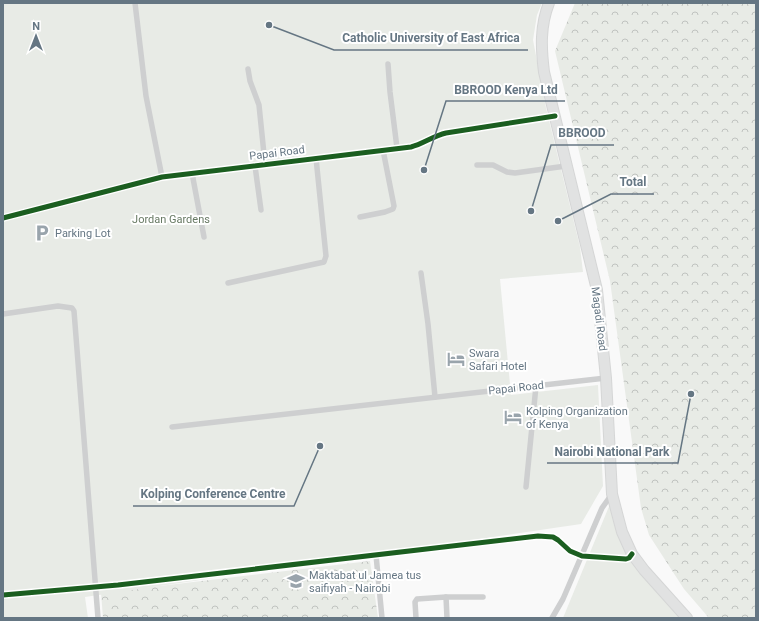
<svg xmlns="http://www.w3.org/2000/svg" width="759" height="621" viewBox="0 0 759 621" font-family="Roboto,sans-serif">
	<style>
		.park { fill: url(#park-crowns) }
		.garden { fill: #e8ebe6 }
		.lines { fill: none; stroke-linecap: round; stroke-linejoin: round }
		.highway-casing { stroke: #d5d6d6; stroke-width: 12 }
		.street { stroke: #cecfd0; stroke-width: 5.5 }
		.highway { stroke: #e1e2e2; stroke-width: 10 }
		.cycleway-casing { stroke: #fff; stroke-width: 8 }
		.cycleway { stroke: #1b5e20; stroke-width: 5 }
		.labels { text-anchor: middle; dominant-baseline: central; stroke-width: 4; stroke-linejoin: round; paint-order: stroke }
		.street-label { font-size: 11px; fill: #657683; stroke: #fff }
		.park-label { font-size: 11px; fill: #687a64; stroke: #fff }
		.poi-label { font-size: 11px; fill: #657683; stroke: #fff; text-anchor: start }
		.leader { fill: none; stroke: #657683; stroke-width: 1.5 }
		.callout-dot { fill: #657683; stroke: #fff; stroke-width: 1.5 }
		.callout-label { font-size: 12px; text-anchor: middle; font-weight: bold; fill: #657683; stroke: #fff; stroke-width: 4; stroke-linejoin: round; paint-order: stroke }
	</style>
	<defs>
		<pattern id="park-crowns" width="20" height="18" patternUnits="userSpaceOnUse"><rect width="20" height="18" fill="#e8ebe6"/><path d="M2 6a3 3 0 1 1 6 0M12 15a3 3 0 1 1 6 0" fill="none" stroke="#c0c3c0"/></pattern>
	</defs>
	<rect width="100%" height="100%" fill="#f9f9f9"/>
	<g class="park">
		<polygon points="575,3 756,3 756,618 709,618 684,589 649,535 641,508 610,281 555,51"/>
		<polygon points="370,561 378,618 103,618 101,593"/>
	</g>
	<g class="garden">
		<polygon points="3,3 542,3 537,15 533,40 546,108 580,247 583,272 500,279 511,395 598,385 603,486 581,524 85,597 88,618 3,618"/>
		<polygon points="610,504 623,545 681,618 563,618"/>
	</g>
	<g class="lines">
		<g class="highway-casing">
			<path id="highway" d="M549,3C540,26 541,48 544,72L597,290L606,378L612,494L618,517L622,532L632,554L644,570L687,618"/>
		</g>
		<g class="street">
			<polyline points="135,3 146,96 162,177"/>
			<polyline points="388,64 390,92 397,148"/>
			<polyline points="248,69 250,81 259,105 265,164"/>
			<polyline points="477,165 493,165 507,172 515,173 566,166"/>
			<polyline points="255,166 261,210"/>
			<polyline points="192,173 204,237"/>
			<polyline points="360,217 385,212 393,209 394,206 383,150"/>
			<path d="M3,218L162,177L411,147C423,144 433,136 446,133L555,116"/>
			<polyline points="421,273 428,324 435,397"/>
			<polyline points="228,283 324,262 326,256 316,158"/>
			<polyline points="3,314 58,306 72,308 74,311 98,618"/>
			<polyline points="172,427 606,378"/>
			<polyline points="526,487 536,386"/>
			<polyline points="376,555 382,618"/>
			<polyline points="3,595 118,585 538,536 553,537 558,540 570,551 582,556 626,559 629,558 632,554"/>
			<polyline points="446,597 483,597"/>
			<polyline points="416,618 415,602 417,599 446,597 447,618"/>
			<polyline points="552,618 563,599 602,508 612,494"/>
		</g>
		<use href="#highway" class="highway"/>
		<g class="cycleway-casing">
			<g id="cycleway">
				<path d="M3,218L162,177L411,147C423,144 433,136 446,133L555,116"/>
				<polyline points="3,595 118,585 538,536 553,537 558,540 570,551 582,556 626,559 629,558 632,554"/>
			</g>
		</g>
		<use href="#cycleway" class="cycleway"/>
	</g>
	<defs>
		<g id="parking-bare" transform="scale(1.38)"><path d="M-3.5-5.5H1a3.5 3.5 0 0 1 0 7H-1V5.5H-3.5ZM-1-3.4V-.6H.8a1.4 1.4 0 0 0 0-2.8Z" fill="#99a4ac" stroke="#fff" stroke-width="2.5" paint-order="stroke"/></g>
		<g id="hotel-bare" transform="scale(1.38)"><path d="M-6-4.5h1.5V1H6V5H4.5V3h-9V5H-6ZM-4 0a1.8 1.8 0 1 1 3.6 0ZM.5 0V-2.5h3Q6-2.5 6 0Z" fill="#99a4ac" stroke="#fff" stroke-width="2.5" paint-order="stroke"/></g>
		<g id="university-bare" transform="scale(1.38)"><path d="M0-5L7-2L0 1L-7-2ZM-4 1L0 2.5L4 1V4Q0 6-4 4Z" fill="#99a4ac" stroke="#fff" stroke-width="2.5" paint-order="stroke"/></g>
	</defs>
	<g fill-rule="evenodd">
		<use href="#parking-bare" x="42" y="233"/>
		<use href="#hotel-bare" x="456" y="359"/>
		<use href="#hotel-bare" x="513" y="417"/>
		<use href="#university-bare" x="296" y="581"/>
	</g>
	<g class="labels">
		<g class="street-label">
			<text transform="translate(277 153) rotate(-7)">Papai Road</text>
			<text transform="translate(599 319) rotate(83)">Magadi Road</text>
			<text transform="translate(516 388) rotate(-6)">Papai Road</text>
		</g>
		<g class="park-label">
			<text x="171" y="219">Jordan Gardens</text>
		</g>
		<g class="poi-label">
			<text x="55" y="233">Parking Lot</text>
			<text x="469" y="353">Swara<tspan x="469" dy="13">Safari Hotel</tspan></text>
			<text x="526" y="411">Kolping Organization<tspan x="526" dy="13">of Kenya</tspan></text>
			<text x="309" y="575">Maktabat ul Jamea tus<tspan x="309" dy="13">saifiyah - Nairobi</tspan></text>
		</g>
	</g>
	<path class="leader" d="M269 25L334 50H528M424 170L446 101H565M531 211L551 145H614M558 221L611 194H654M691 394L678 463H547M320 446L294 506H133"/>
	<g class="callout-dot">
		<circle cx="269" cy="25" r="4"/>
		<circle cx="424" cy="170" r="4"/>
		<circle cx="531" cy="211" r="4"/>
		<circle cx="558" cy="221" r="4"/>
		<circle cx="691" cy="394" r="4"/>
		<circle cx="320" cy="446" r="4"/>
	</g>
	<g class="callout-label">
		<text x="431" y="42">Catholic University of East Africa</text>
		<text x="506" y="94">BBROOD Kenya Ltd</text>
		<text x="582" y="137">BBROOD</text>
		<text x="633" y="186">Total</text>
		<text x="612" y="456">Nairobi National Park</text>
		<text x="213" y="498">Kolping Conference Centre</text>
	</g>
	<rect width="759" height="621" fill="none" stroke="#657683" stroke-width="8"/>
	<g transform="translate(36 36)" stroke="#ffffff" stroke-width="3" paint-order="stroke">
	<path d="M0-3L7 15L0 10L-7 15Z" fill="#657683"/>
	<text y="-6" font-size="11" font-weight="bold" text-anchor="middle" fill="#657683">N</text>
	</g>
</svg>
